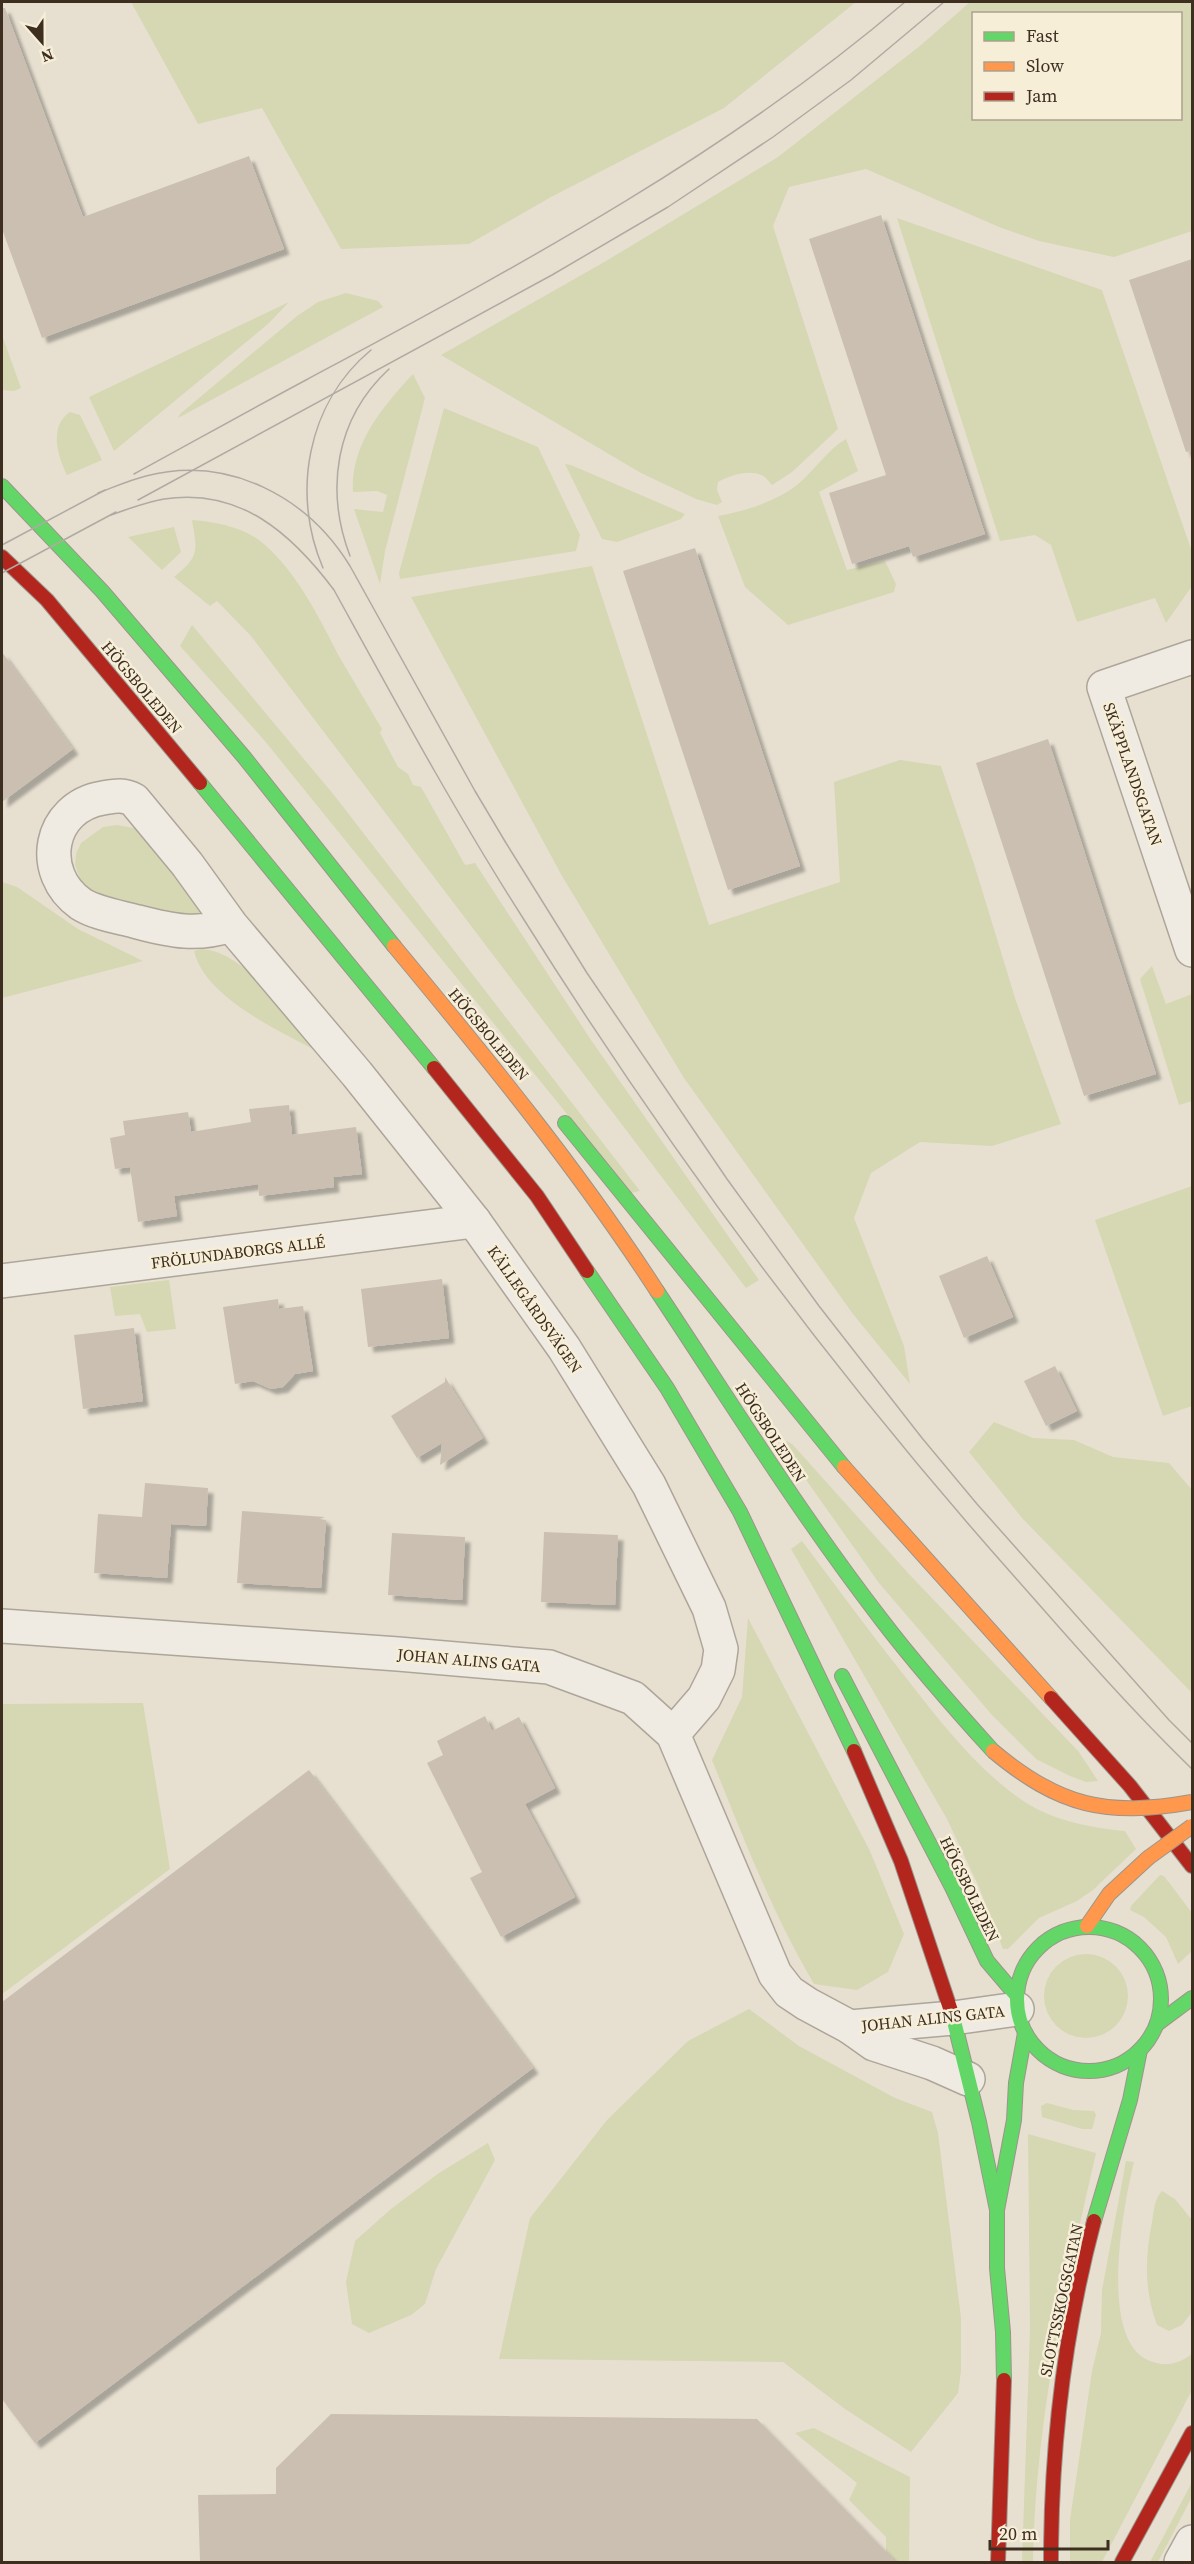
<svg xmlns="http://www.w3.org/2000/svg" width="1194" height="2564" viewBox="0 0 1194 2564" font-family="'Source Serif 4',serif">
	<style>
		.green { fill: #d6d7b3; fill-rule: evenodd }
		.building { fill: #cbbfb2; filter: url(#shadow) }
		.lines { fill: none; stroke-linecap: round; stroke-linejoin: round }
		.street-casing { stroke: #ada599; stroke-width: 36 }
		.fast-casing { stroke: #9c958a; stroke-width: 16 }
		.slow-casing { stroke: #9c958a; stroke-width: 16 }
		.jam-casing { stroke: #9c958a; stroke-width: 16 }
		.street { stroke: #efebe3; stroke-width: 33 }
		.fast { stroke: #63d668; stroke-width: 14 }
		.slow { stroke: #ff974d; stroke-width: 14 }
		.jam { stroke: #b3261e; stroke-width: 14 }
		.tram { stroke: #afaaa2; stroke-width: 1.5 }
		.slow-bridge-casing { stroke: #9c958a; stroke-width: 16; stroke-linecap: butt }
		.slow-bridge { stroke: #ff974d; stroke-width: 14 }
		.labels { text-anchor: middle; dominant-baseline: central; stroke-width: 5; stroke-linejoin: round; paint-order: stroke }
		.street-label { font-size: 16px; fill: #3d2e20; stroke: #f7eed8 }
	</style>
	<defs>
		<filter id="shadow"><feDropShadow dx="5.5" dy="5.5" stdDeviation="1.5" flood-color="#0004"/></filter>
	</defs>
	<rect width="100%" height="100%" fill="#e7e0d1"/>
	<g class="green">
		<polygon points="131,2 856,2 724,108 551,197 469,244 341,249 262,108 198,124"/>
		<path d="M970,2H1192V231L1114,257L1039,241L999,227L866,169L789,187L773,226L838,429L792,472L772,485C769,482 765,476 761,475C749,469 728,476 718,482L717,490L722,502L717,505L696,499L641,473L441,355L606,261L778,157L921,45ZM974,14H1180V118H974Z"/>
		<polygon points="897,218 1102,290 1192,552 1192,586 1166,623 1155,598 1077,622 1051,545 1035,535 1000,541"/>
		<polygon points="346,293 378,301 383,307 178,418 180,414 297,316 318,302"/>
		<polygon points="289,302 268,324 114,451 89,397"/>
		<polygon points="2,335 21,388 14,391 2,390"/>
		<path d="M413,374L425,398L385,551L380,584L354,509L383,512L387,495L377,491L353,492C350,445 383,406 413,374Z"/>
		<polygon points="444,408 538,447 580,535 576,551 400,579 399,573"/>
		<path d="M70,412L80,415L102,460L67,475C57,455 49,426 70,412Z"/>
		<path d="M846,439L858,471L819,492L847,570L885,561L896,584L894,592L788,625L745,587L718,516C745,511 775,502 797,485C814,471 827,450 846,439Z"/>
		<polygon points="565,464 571,465 685,514 681,519 617,542 602,539"/>
		<path d="M192,520C217,522 244,527 264,544C299,575 319,618 340,658C354,682 368,705 382,729L380,733L398,767L408,774L413,785L421,787L465,865L475,863L591,1040L759,1280L746,1288L251,636L217,601L210,606L174,577C200,556 197,551 192,520Z"/>
		<polygon points="174,527 181,552 162,570 128,537"/>
		<polygon points="592,566 709,925 840,882 834,782 900,760 941,766 975,867 1016,1001 1061,1124 992,1146 920,1142 871,1173 854,1218 904,1346 910,1384 853,1314 684,1078 562,876 411,597"/>
		<polygon points="192,625 334,795 640,1191 631,1193 264,740 180,646"/>
		<polygon points="117,825 140,829 213,915 120,913 83,887 75,865 76,854 81,843 103,827"/>
		<polygon points="2,882 17,887 78,929 143,961 2,998"/>
		<path d="M202,949C246,952 290,1016 318,1048L315,1050C276,1029 205,997 194,951Z"/>
		<polygon points="1152,966 1166,1004 1192,994 1192,1101 1179,1105 1140,979"/>
		<polygon points="1192,1186 1192,1406 1163,1416 1095,1220"/>
		<polygon points="169,1280 176,1329 147,1332 140,1314 115,1316 110,1287"/>
		<polygon points="994,1422 1033,1438 1074,1440 1113,1457 1169,1463 1192,1490 1192,1693 1022,1518 969,1452"/>
		<polygon points="787,1441 793,1445 909,1574 1079,1752 1098,1781 1086,1782 1070,1776 1036,1759 992,1715 879,1583 792,1460 782,1443"/>
		<path d="M802,1541C837,1587 871,1634 907,1679C942,1724 980,1773 1028,1804C1056,1821 1092,1828 1125,1831L1136,1849L1093,1890L1077,1901L1039,1918L1008,1949H1003L978,1885L947,1819L791,1549Z"/>
		<path d="M748,1618L870,1851L904,1934L888,1972L857,1990L814,1984C772,1913 743,1837 712,1760L742,1697Z"/>
		<polygon points="143,1703 170,1869 2,1994 2,1704"/>
		<polygon points="1160,1875 1164,1876 1192,1913 1192,1951 1178,1964 1166,1937 1144,1917 1130,1910 1131,1906"/>
		<circle cx="1086" cy="1996" r="42"/>
		<polygon points="749,2009 799,2046 895,2098 932,2112 938,2133 961,2318 961,2371 958,2393 911,2452 845,2409 783,2362 499,2359 530,2218 607,2120 688,2041"/>
		<polygon points="1047,2103 1073,2110 1094,2111 1096,2115 1092,2129 1082,2129 1042,2117 1041,2106"/>
		<path d="M1028,2134L1096,2153C1065,2287 1035,2425 1033,2562H1022L1030,2329Z"/>
		<polygon points="488,2143 495,2160 436,2269 425,2304 411,2315 369,2333 352,2324 346,2282 355,2241 391,2209 439,2173"/>
		<path d="M1126,2161L1134,2162C1124,2203 1097,2341 1150,2361C1165,2367 1179,2364 1192,2354V2390L1102,2562H1070V2520L1092,2371L1101,2333L1102,2290Z"/>
		<path d="M1162,2191L1175,2199L1192,2220V2312L1182,2325L1169,2331L1157,2325C1144,2290 1145,2258 1152,2222C1154,2211 1154,2199 1162,2191Z"/>
		<polygon points="814,2428 910,2477 909,2562 886,2562 886,2537 849,2500 857,2483 795,2433"/>
		<polygon points="1192,2482 1192,2497 1158,2562 1150,2562"/>
	</g>
	<g class="building">
		<polygon points="2,8 5,8 83,217 249,156 284,249 42,338 2,229"/>
		<polygon points="881,215 985,534 913,557 909,546 852,564 829,493 886,475 809,239"/>
		<polygon points="1192,259 1192,451 1186,452 1129,280"/>
		<polygon points="695,548 800,866 728,890 623,571"/>
		<polygon points="2,652 73,749 2,802"/>
		<polygon points="1048,739 1156,1074 1084,1096 976,763"/>
		<polygon points="289,1105 292,1135 356,1127 362,1174 333,1177 334,1187 259,1196 258,1184 174,1196 177,1216 138,1222 130,1167 115,1169 110,1138 125,1135 123,1121 188,1112 191,1132 251,1122 249,1109"/>
		<polygon points="987,1256 1013,1317 964,1338 939,1276"/>
		<polygon points="442,1279 449,1338 368,1347 361,1289"/>
		<polygon points="278,1299 279,1309 303,1306 313,1371 295,1374 283,1387 271,1389 253,1381 235,1384 223,1307"/>
		<polygon points="134,1328 143,1401 83,1409 74,1335"/>
		<polygon points="1055,1366 1077,1411 1046,1426 1024,1381"/>
		<polygon points="445,1377 483,1438 440,1465 442,1443 417,1458 391,1416 445,1382"/>
		<polygon points="145,1483 208,1488 206,1526 171,1524 167,1578 94,1573 98,1514 142,1517"/>
		<polygon points="242,1511 325,1517 320,1519 326,1520 321,1588 237,1583"/>
		<polygon points="544,1532 618,1535 615,1605 541,1602"/>
		<polygon points="392,1533 465,1537 462,1600 388,1595"/>
		<polygon points="485,1716 492,1731 519,1717 555,1788 525,1804 575,1897 501,1937 470,1878 482,1872 427,1763 443,1755 437,1741"/>
		<polygon points="309,1770 533,2068 35,2443 2,2399 2,2002"/>
		<polygon points="331,2414 757,2419 896,2562 200,2562 198,2495 276,2494 276,2468"/>
	</g>
	<g class="lines">
		<g class="street-casing">
			<g id="street">
				<polyline points="1192,657 1104,687 1192,950"/>
				<path d="M231,925C197,936 172,931 138,922C120,917 97,914 81,904C37,873 48,807 103,798C115,796 123,794 134,800L187,864L231,925L357,1074L474,1221L564,1348L649,1485L709,1608L721,1649L718,1670L704,1698L673,1734"/>
				<polyline points="2,1281 474,1221"/>
				<polyline points="2,1626 398,1654 549,1667 633,1698 673,1734 775,1974 789,1992 807,2004 850,2027 874,2044 932,2063 968,2079"/>
				<polyline points="850,2027 953,2018 1017,2009"/>
				<polyline points="1181,2562 1192,2542"/>
			</g>
		</g>
		<g class="fast-casing">
			<g id="fast">
				<polyline points="2,486 102,591 244,757 394,946"/>
				<polyline points="200,783 434,1068"/>
				<polyline points="565,1123 844,1467"/>
				<polyline points="587,1271 667,1388 740,1512 854,1751"/>
				<path d="M657,1291C730,1401 800,1514 881,1619C916,1665 954,1708 993,1751"/>
				<polyline points="842,1676 952,1887 987,1961 1016,1995"/>
				<circle cx="1089" cy="1999" r="72"/>
				<polyline points="953,2017 979,2122 997,2210"/>
				<polyline points="1157,2024 1192,1998"/>
				<polyline points="1094,2221 1130,2100 1140,2050"/>
				<polyline points="1004,2380 1003,2332 997,2268 997,2210 1014,2120 1016,2083 1025,2033"/>
			</g>
		</g>
		<g class="slow-casing">
			<g id="slow">
				<path d="M394,946C487,1058 578,1169 657,1291"/>
				<polyline points="844,1467 1051,1698"/>
				<polyline points="1087,1926 1109,1894 1148,1858"/>
			</g>
		</g>
		<g class="jam-casing">
			<g id="jam">
				<polyline points="2,557 47,600 200,783"/>
				<polyline points="434,1068 537,1196 587,1271"/>
				<polyline points="1051,1698 1130,1786 1192,1866"/>
				<polyline points="854,1751 901,1861 953,2017"/>
				<polyline points="998,2562 1004,2380"/>
				<path d="M1051,2562C1051,2446 1064,2333 1094,2221"/>
				<polyline points="1122,2562 1192,2433"/>
			</g>
		</g>
		<use href="#street" class="street"/>
		<use href="#fast" class="fast"/>
		<use href="#slow" class="slow"/>
		<use href="#jam" class="jam"/>
		<g class="tram">
			<path d="M134,474C191,443 248,411 306,380C514,268 724,157 905,2"/>
			<path d="M98,493C114,487 130,480 146,476C228,455 307,496 350,566L475,791L506,843L587,973L727,1179L819,1306L922,1438L977,1504L1169,1720L1192,1743"/>
			<polyline points="138,500 552,275 668,207 773,137 851,80 944,2"/>
			<path d="M111,515C128,509 146,502 164,499C240,487 292,534 334,590C394,699 454,810 521,915C667,1148 830,1369 1013,1575C1071,1641 1129,1708 1192,1769"/>
			<polyline points="2,545 105,490"/>
			<path d="M350,556C325,490 335,419 389,369"/>
			<path d="M323,568C291,494 307,403 371,350"/>
			<polyline points="2,573 116,512"/>
		</g>
		<g class="slow-bridge-casing">
			<g id="slow-bridge">
				<path d="M993,1751C1060,1807 1107,1817 1192,1802"/>
				<polyline points="1148,1858 1192,1826"/>
			</g>
		</g>
		<use href="#slow-bridge" class="slow-bridge"/>
	</g>
	<g class="labels">
		<g class="street-label">
			<text transform="translate(142 687) rotate(50)">HÖGSBOLEDEN</text>
			<text transform="translate(1133 774) rotate(71)">SKÄPPLANDSGATAN</text>
			<text transform="translate(489 1034) rotate(50)">HÖGSBOLEDEN</text>
			<text transform="translate(238 1252) rotate(-7)">FRÖLUNDABORGS ALLÉ</text>
			<text transform="translate(535 1309) rotate(55)">KÄLLEGÅRDSVÄGEN</text>
			<text transform="translate(771 1432) rotate(57)">HÖGSBOLEDEN</text>
			<text transform="translate(469 1660) rotate(5)">JOHAN ALINS GATA</text>
			<text transform="translate(970 1889) rotate(64)">HÖGSBOLEDEN</text>
			<text transform="translate(933 2018) rotate(-6)">JOHAN ALINS GATA</text>
			<text transform="translate(1061 2300) rotate(-78)">SLOTTSSKOGSGATAN</text>
		</g>
	</g>
	<rect width="1194" height="2564" fill="none" stroke="#3d2e20" stroke-width="6"/>
	<rect x="972" y="12" width="210" height="108" fill="#f7eed8" stroke="#ada18e" stroke-width="1.5"/>
	<rect x="984" y="32" width="30" height="9" fill="#63d668" stroke="#ada18e" stroke-width="1.5"/>
	<text x="1026" y="42" font-size="18" fill="#3d2e20">Fast</text>
	<rect x="984" y="62" width="30" height="9" fill="#ff974d" stroke="#ada18e" stroke-width="1.5"/>
	<text x="1026" y="72" font-size="18" fill="#3d2e20">Slow</text>
	<rect x="984" y="92" width="30" height="9" fill="#b3261e" stroke="#ada18e" stroke-width="1.5"/>
	<text x="1026" y="102" font-size="18" fill="#3d2e20">Jam</text>
	<g transform="translate(42 42) rotate(159)" stroke="#f7eed8" stroke-width="4.5" paint-order="stroke">
	<path d="M0-4.5L10 22L0 15L-10 22Z" fill="#3d2e20"/>
	<text y="-9" font-size="16" font-weight="bold" text-anchor="middle" fill="#3d2e20">N</text>
	</g>
	<path d="M990 2540v9h118v-9" fill="none" stroke="#3d2e20" stroke-width="3"/>
	<text x="999" y="2540" font-size="18" fill="#3d2e20" stroke="#f7eed8" stroke-width="4.5" paint-order="stroke">20 m</text>
</svg>
